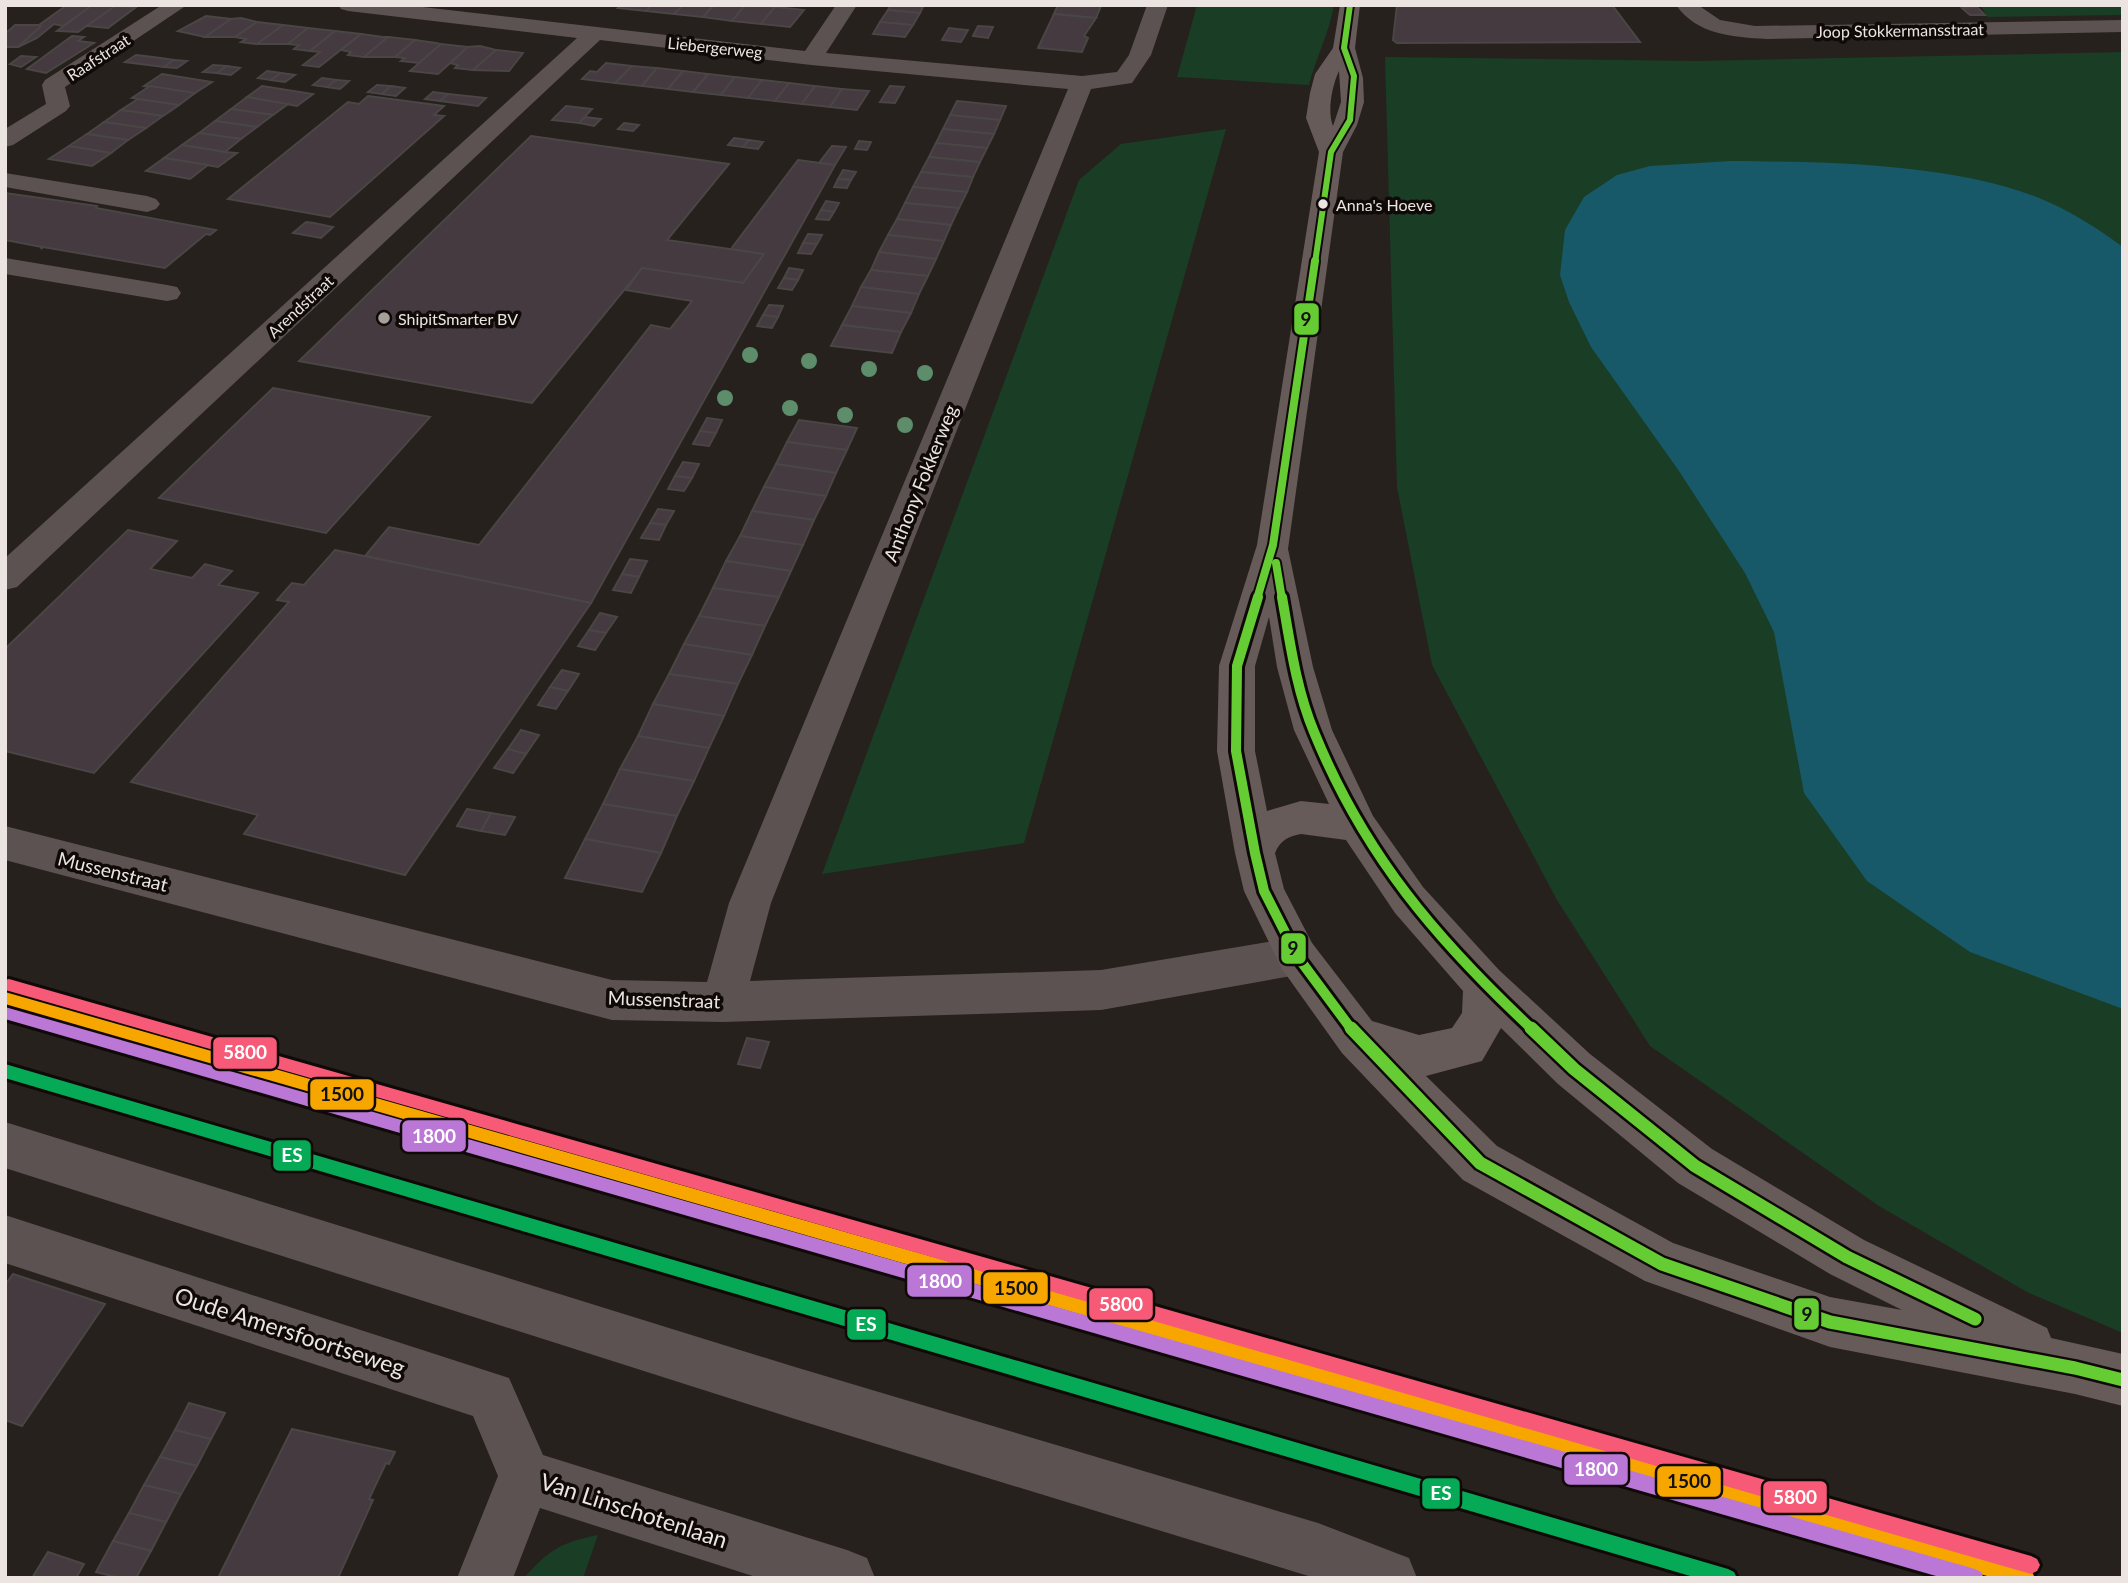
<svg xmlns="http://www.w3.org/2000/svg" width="2128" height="1583" viewBox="0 0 2128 1583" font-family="Lato,sans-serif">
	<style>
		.green { fill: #1a3d26 }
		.water { fill: #175969 }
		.building { fill: #443a40; stroke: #4a4645; stroke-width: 2 }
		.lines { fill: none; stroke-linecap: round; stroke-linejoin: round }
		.minor { fill: #5c5252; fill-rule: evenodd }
		.major { fill: #675b5a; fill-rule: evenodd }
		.bus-1-far3-casing { stroke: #0f0a08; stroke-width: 10 }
		.bus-1-far2-casing { stroke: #0f0a08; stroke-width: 12 }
		.bus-1-far1-casing { stroke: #0f0a08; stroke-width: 16 }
		.bus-1-casing { stroke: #0f0a08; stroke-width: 18 }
		.bus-1-far3 { stroke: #6c3; stroke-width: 6 }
		.bus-1-far2 { stroke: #6c3; stroke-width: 8 }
		.bus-1-far1 { stroke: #6c3; stroke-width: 10 }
		.bus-1 { stroke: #6c3; stroke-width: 13 }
		.rail-1-casing { stroke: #0f0a08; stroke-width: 6 }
		.rail-2-casing { stroke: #0f0a08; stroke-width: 6 }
		.rail-3-casing { stroke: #0f0a08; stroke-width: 6 }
		.rail-4-casing { stroke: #0f0a08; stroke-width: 6 }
		.rail-1 { fill: #f7a600; fill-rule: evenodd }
		.rail-2 { fill: #ba77d6; fill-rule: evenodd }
		.rail-3 { fill: #f75a77; fill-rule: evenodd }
		.rail-4 { fill: #06aa56; fill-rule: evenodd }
		.tree { fill: #5d8d6a }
		.bus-dot { fill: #ebe4e0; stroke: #0f0a08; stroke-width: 2.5 }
		.poi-dot { fill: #a6a09b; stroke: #0f0a08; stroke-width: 2.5 }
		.labels { text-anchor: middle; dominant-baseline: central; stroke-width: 7; stroke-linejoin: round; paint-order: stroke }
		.far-street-label { font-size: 16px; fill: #ebe4e0; stroke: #0f0a08 }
		.far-bus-label { font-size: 16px; fill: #ebe4e0; stroke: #0f0a08; text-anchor: start }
		.far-poi-label { font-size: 16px; fill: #ebe4e0; stroke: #0f0a08; text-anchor: start }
		.street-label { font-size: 19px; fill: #ebe4e0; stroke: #0f0a08 }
		.near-street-label { font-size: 23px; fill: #ebe4e0; stroke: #0f0a08 }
		.line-badge { stroke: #0f0a08; stroke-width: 2.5 }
		.badge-label { font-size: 19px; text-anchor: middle; font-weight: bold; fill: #fff }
		.pale-badge-label { font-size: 19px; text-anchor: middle; font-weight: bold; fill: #111 }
	</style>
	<rect width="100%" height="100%" fill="#26211c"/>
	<g class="green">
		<path d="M1197,5H1334C1329,34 1316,57 1309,85L1177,77Z"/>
		<polygon points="1980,5 2123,5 2123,15 1988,17"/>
		<polygon points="2123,52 2123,1333 2027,1292 1879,1206 1650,1046 1557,900 1432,665 1397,487 1385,57 1696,61"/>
		<polygon points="1226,129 1024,843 822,874 1079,180 1121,144"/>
		<path d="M598,1535L583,1578H524C548,1550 562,1542 598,1535Z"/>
	</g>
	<path class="water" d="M1731,161C1827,162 1949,163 2039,198C2069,210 2097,228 2123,247V1009L1970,952L1867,881L1804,793L1774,632L1745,573L1679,471L1591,347L1569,302L1560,275L1565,230L1584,197L1617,175L1650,166Z"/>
	<g class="building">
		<polygon points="67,5 91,6 63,26 54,24 37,38 18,47 39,25"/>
		<polygon points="108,5 115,6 78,32 57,31 91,6"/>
		<polygon points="621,5 652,5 646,11 618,8"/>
		<polygon points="652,5 683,5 674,14 646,11"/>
		<polygon points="683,5 714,5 703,17 674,14"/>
		<polygon points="714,5 745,5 732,21 703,17"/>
		<polygon points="745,5 758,5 775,7 761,24 732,21"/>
		<polygon points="891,5 924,5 920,13 888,10"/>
		<polygon points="1058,5 1100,5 1101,6 1096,18 1054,14"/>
		<polygon points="1397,5 1612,5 1640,42 1397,43 1393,40"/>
		<polygon points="115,6 136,7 108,28 87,26"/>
		<polygon points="775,7 795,9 804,10 790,27 761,24"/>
		<polygon points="1977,7 1985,15 1970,15 1962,8"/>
		<polygon points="888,10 920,13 913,25 880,22"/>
		<polygon points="1054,14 1096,18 1084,36 1088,38 1082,52 1038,48"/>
		<polygon points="206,16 231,19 205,37 178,31"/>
		<polygon points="241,18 257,22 235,37 205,37 231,19"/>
		<polygon points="257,22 283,25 257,44 241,42 246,39 235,37"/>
		<polygon points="880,22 913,25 905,37 873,34"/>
		<polygon points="15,25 39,25 41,26 18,47 5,47 5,34"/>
		<polygon points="283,25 308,28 288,44 257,44"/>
		<polygon points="978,26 993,27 988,38 973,36"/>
		<polygon points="308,28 335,31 310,51 294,49 299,45 288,44"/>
		<polygon points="949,28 957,29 968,30 961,42 942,40"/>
		<polygon points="335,31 361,34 319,67 303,65 320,52 310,51"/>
		<polygon points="361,34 383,37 388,37 364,57 348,55 351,52 341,50"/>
		<polygon points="72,36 84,37 78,41 94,43 46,73 27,69"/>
		<polygon points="388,37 415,40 395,57 364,57"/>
		<polygon points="415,40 436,43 441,44 419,63 401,61 405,58 395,57"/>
		<polygon points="441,44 468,47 438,74 410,71"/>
		<polygon points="480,46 496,50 473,70 455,68 458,65 450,63 468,47"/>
		<polygon points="496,50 523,53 509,71 473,70"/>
		<polygon points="136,55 153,57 174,60 164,67 125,62"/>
		<polygon points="21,56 36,57 21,67 10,64"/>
		<polygon points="174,60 187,61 177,68 164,67"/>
		<polygon points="606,63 632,66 615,83 582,79 590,71 597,72"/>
		<polygon points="213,65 227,66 217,73 203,72"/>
		<polygon points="227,66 240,68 231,75 217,73"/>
		<polygon points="632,66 657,68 642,86 615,83"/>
		<polygon points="657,68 683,71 668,89 642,86"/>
		<polygon points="267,71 281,73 271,80 258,78"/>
		<polygon points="683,71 708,74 693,92 668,89"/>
		<polygon points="281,73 295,75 285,82 271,80"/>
		<polygon points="162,74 212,82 195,93 144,86"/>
		<polygon points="708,74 735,77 721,95 693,92"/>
		<polygon points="735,77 762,80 748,98 721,95"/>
		<polygon points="322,78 336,80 327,87 313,85"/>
		<polygon points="336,80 349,81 340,89 327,87"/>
		<polygon points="762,80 789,83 775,101 748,98"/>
		<polygon points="789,83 815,86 802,104 775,101"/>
		<polygon points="377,85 391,86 382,94 368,92"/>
		<polygon points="150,86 195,93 179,105 132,98"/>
		<polygon points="262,86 313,94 297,106 247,97"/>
		<polygon points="391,86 405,88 396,96 382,94"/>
		<polygon points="815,86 842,89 830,107 802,104"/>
		<polygon points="890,86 904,87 895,103 880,102"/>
		<polygon points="842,89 869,91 857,110 830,107"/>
		<polygon points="433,92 448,94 440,101 425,99"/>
		<polygon points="448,94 486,98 478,106 440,101"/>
		<polygon points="368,96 444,106 434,115 444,116 330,217 228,199 348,102 359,104"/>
		<polygon points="247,97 288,104 273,115 231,109"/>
		<polygon points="138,99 179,105 163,116 121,110"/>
		<polygon points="957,101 1006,106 1000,120 950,115"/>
		<polygon points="566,106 592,109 579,123 552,120"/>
		<polygon points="231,109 273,115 257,127 215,121"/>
		<polygon points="121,110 163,116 146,128 104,122"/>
		<polygon points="950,115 1000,120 994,134 943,129"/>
		<polygon points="585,117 601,119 594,126 579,123"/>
		<polygon points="215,121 257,127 241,139 199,133"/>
		<polygon points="104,122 146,128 128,140 87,134"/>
		<polygon points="624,123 639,125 633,131 618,129"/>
		<polygon points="943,129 994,134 987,148 936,143"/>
		<polygon points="199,133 241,139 225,152 182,145"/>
		<polygon points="87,134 128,140 111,153 69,146"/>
		<polygon points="531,136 729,164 667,240 764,254 743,283 642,268 532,403 299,361"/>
		<polygon points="734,138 749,140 743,147 728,145"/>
		<polygon points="749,140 763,142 758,149 743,147"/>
		<polygon points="859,141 871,142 867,150 855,149"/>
		<polygon points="936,143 987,148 980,162 929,157"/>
		<polygon points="182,145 225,152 237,153 218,167 164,158"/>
		<polygon points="69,146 111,153 92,166 49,159"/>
		<polygon points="832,146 846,147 835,165 819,163"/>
		<polygon points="929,157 980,162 973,177 921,172"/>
		<polygon points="164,158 208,165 190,179 146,171"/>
		<polygon points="798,160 835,165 591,603 365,556 389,527 479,545 651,325 670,329 692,301 626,290 642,268 743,283 764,254 731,249"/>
		<polygon points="843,170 856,172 851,180 838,179"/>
		<polygon points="921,172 973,177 967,192 913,187"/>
		<polygon points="838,179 851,180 847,188 834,187"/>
		<polygon points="913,187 967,192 959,208 905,203"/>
		<polygon points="5,193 97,206 96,208 216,230 210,235 206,234 165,268 43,247 41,249 42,247 5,240"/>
		<polygon points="826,201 839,203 834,212 821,210"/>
		<polygon points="905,203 959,208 951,225 897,219"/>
		<polygon points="821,210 834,212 829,220 816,219"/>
		<polygon points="897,219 951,225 944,241 888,235"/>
		<polygon points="306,222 314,223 333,227 321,238 293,233"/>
		<polygon points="808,234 822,235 817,244 803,243"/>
		<polygon points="888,235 944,241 936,259 879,252"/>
		<polygon points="803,243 817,244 811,254 798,253"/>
		<polygon points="879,252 936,259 928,276 871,270"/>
		<polygon points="789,268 803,270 798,280 784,278"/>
		<polygon points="871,270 928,276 919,294 861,287"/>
		<polygon points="784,278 798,280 792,290 778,288"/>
		<polygon points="861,287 919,294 911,313 852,306"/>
		<polygon points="769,305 783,306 778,317 763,315"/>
		<polygon points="852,306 911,313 901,332 842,325"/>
		<polygon points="763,315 778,317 772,328 757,326"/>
		<polygon points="842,325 901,332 892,353 831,346"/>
		<polygon points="273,388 430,417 326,533 159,498"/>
		<polygon points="707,418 722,420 716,433 700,431"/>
		<polygon points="799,420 857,428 847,450 787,442"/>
		<polygon points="700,431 716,433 709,446 693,444"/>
		<polygon points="787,442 847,450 836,473 776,464"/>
		<polygon points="683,462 699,464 692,478 675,476"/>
		<polygon points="776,464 836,473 826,496 764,487"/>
		<polygon points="675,476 692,478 684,491 668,489"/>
		<polygon points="764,487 826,496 814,520 752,511"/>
		<polygon points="658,509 674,511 666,525 650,523"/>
		<polygon points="752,511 814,520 803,545 740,536"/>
		<polygon points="650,523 666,525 659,540 641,538"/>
		<polygon points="128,530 177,541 150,569 192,578 205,564 232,571 218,585 258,593 94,773 5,751 5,649"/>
		<polygon points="740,536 803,545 791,571 726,561"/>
		<polygon points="335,550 591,603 405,875 244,834 258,815 131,782 289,602 277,600 292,583 304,585"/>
		<polygon points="630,559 647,561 639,577 622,574"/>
		<polygon points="726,561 791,571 779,597 713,588"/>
		<polygon points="622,574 639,577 631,593 613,590"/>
		<polygon points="713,588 779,597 765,626 699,616"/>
		<polygon points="600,613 617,617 606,633 589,630"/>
		<polygon points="699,616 765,626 752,655 684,644"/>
		<polygon points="589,630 606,633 595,650 578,646"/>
		<polygon points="684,644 752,655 738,684 669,674"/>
		<polygon points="562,670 579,674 568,691 550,687"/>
		<polygon points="669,674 738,684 724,716 653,704"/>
		<polygon points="550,687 568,691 556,709 538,705"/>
		<polygon points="653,704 724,716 709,748 638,736"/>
		<polygon points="521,730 539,735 526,754 508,749"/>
		<polygon points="638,736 709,748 694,781 620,769"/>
		<polygon points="508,749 526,754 513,773 494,768"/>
		<polygon points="620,769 694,781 677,816 603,804"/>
		<polygon points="603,804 677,816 661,853 585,839"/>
		<polygon points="467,809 491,813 481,831 457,826"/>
		<polygon points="491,813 515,817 505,835 481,831"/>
		<polygon points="585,839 661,853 642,892 565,878"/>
		<polygon points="747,1038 769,1042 760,1068 738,1064"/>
		<polygon points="13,1274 105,1304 22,1426 5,1420 5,1285"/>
		<polygon points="189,1403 225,1413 211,1439 175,1430"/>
		<polygon points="292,1429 395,1452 389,1464 386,1463 369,1499 373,1500 338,1578 218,1578"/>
		<polygon points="175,1430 211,1439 197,1466 160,1457"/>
		<polygon points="160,1457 197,1466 181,1494 144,1485"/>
		<polygon points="144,1485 181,1494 166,1522 129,1513"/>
		<polygon points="129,1513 166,1522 151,1551 113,1541"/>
		<polygon points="113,1541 151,1551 136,1578 120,1578 96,1572"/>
		<polygon points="48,1552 84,1564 76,1578 32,1578"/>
	</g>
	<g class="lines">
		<g class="minor">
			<polygon points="162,5 187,5 65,87 70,106 66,111 13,145 5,147 5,129 46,104 42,85 45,80"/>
			<polygon points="338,5 405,5 805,51 836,5 857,5 826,53 1082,76 1117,72 1129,55 1147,5 1168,5 1151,55 1132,83 1091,89 771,903 750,981 1101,970 1297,937 1312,943 1318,956 1312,969 1297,975 1101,1010 723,1022 612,1020 5,860 5,826 612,980 707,982 729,903 1068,89 811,65 600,40 17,587 5,590 5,558 577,38 348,11 341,9"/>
			<path d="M1676,5H1698L1720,20L1755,26L2123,20V32L1767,39C1733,37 1697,35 1676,5Z"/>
			<polygon points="5,173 147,196 156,199 160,204 156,209 147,212 5,187"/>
			<polygon points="5,258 167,285 177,287 181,293 177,299 167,301 5,274"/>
			<polygon points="5,1122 795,1367 1318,1523 1409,1558 1417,1578 1315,1578 795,1419 5,1168"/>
			<polygon points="5,1215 509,1378 543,1455 847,1550 867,1558 875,1578 759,1578 540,1508 513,1578 457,1578 498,1476 473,1416 5,1263"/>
		</g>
		<path class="major" d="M1340,5H1360L1355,48L1363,78L1364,102L1357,125L1343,152L1288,549L1313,667L1332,730L1373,816L1423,887L1499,970L1590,1054L1712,1149L1864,1240L2047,1328L2051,1338L2123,1354V1406L2075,1394L1830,1347L1645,1281L1463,1180L1342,1053L1282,969L1244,891L1235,853L1217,751L1219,666L1257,545L1319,152L1306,118L1310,93L1315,74L1333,48ZM1339,71L1341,102L1333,126C1327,111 1332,86 1339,71ZM1269,617L1277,667L1294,730L1329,804L1301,801L1267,811L1255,751V666ZM1301,834L1346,840L1395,913L1463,991L1462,1013L1452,1028L1419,1035L1372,1021L1312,943L1284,889L1275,853C1280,841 1288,836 1301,834ZM1501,1028L1558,1084L1678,1183L1830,1274L1902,1310L1830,1297L1673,1243L1497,1146L1426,1076L1482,1061Z"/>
		<g class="bus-1-far3-casing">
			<polyline id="bus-1-far3" points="1315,263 1331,152 1350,120 1354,76 1344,48 1350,5"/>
		</g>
		<g class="bus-1-far2-casing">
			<g id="bus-1-far2">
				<polyline points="1276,563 1282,599"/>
				<polyline points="1257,599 1273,545 1315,261"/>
			</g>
		</g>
		<g class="bus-1-far1-casing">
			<g id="bus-1-far1">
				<polyline points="1258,597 1237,666 1236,751 1255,853 1264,891 1297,956 1352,1030"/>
				<path d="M1282,597C1290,642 1296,689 1314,732C1364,855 1437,940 1533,1030"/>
			</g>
		</g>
		<g class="bus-1-casing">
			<g id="bus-1">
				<polyline points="1351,1028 1480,1163 1662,1264 1830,1322 2075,1368 2123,1380"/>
				<polyline points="1531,1028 1574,1069 1695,1166 1847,1257 1975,1319"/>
			</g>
		</g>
		<use href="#bus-1-far3" class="bus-1-far3"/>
		<use href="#bus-1-far2" class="bus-1-far2"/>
		<use href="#bus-1-far1" class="bus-1-far1"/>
		<use href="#bus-1" class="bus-1"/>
		<g class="rail-1-casing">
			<polygon id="rail-1" points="5,992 2026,1569 2032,1572 2035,1578 1994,1578 5,1004"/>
		</g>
		<g class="rail-2-casing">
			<polygon id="rail-2" points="5,1007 1975,1569 1981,1572 1984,1578 1943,1578 5,1019"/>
		</g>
		<g class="rail-3-casing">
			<polygon id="rail-3" points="9,979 2031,1556 2037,1559 2040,1565 2037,1571 2031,1574 9,991 5,990 5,980"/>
		</g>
		<g class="rail-4-casing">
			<polygon id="rail-4" points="5,1064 1728,1569 1734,1572 1737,1578 1697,1578 5,1078"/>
		</g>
		<use href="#rail-1" class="rail-1"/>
		<use href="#rail-2" class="rail-2"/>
		<use href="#rail-3" class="rail-3"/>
		<use href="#rail-4" class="rail-4"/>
	</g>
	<g class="tree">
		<circle cx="750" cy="355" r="8"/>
		<circle cx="809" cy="361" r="8"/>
		<circle cx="869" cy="369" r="8"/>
		<circle cx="925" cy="373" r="8"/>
		<circle cx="725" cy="398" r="8"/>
		<circle cx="790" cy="408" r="8"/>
		<circle cx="845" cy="415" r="8"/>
		<circle cx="905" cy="425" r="8"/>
	</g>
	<circle class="bus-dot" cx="1323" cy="204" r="6"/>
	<circle class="poi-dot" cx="384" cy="318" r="7"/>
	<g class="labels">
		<g class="far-street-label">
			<text transform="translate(1900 30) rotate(-1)">Joop Stokkermansstraat</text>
			<text transform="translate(715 47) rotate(6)">Liebergerweg</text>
			<text transform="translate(98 57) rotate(-33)">Raafstraat</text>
			<text transform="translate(300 306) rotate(-43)">Arendstraat</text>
		</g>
		<g class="far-bus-label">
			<text x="1336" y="204">Anna's Hoeve</text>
		</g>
		<g class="far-poi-label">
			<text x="398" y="318">ShipitSmarter BV</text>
		</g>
		<g class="street-label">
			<text transform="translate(920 483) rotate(-68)">Anthony Fokkerweg</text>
			<text transform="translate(113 871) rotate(14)">Mussenstraat</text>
			<text transform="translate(664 999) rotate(2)">Mussenstraat</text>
		</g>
		<g class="near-street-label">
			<text transform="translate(290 1331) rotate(18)">Oude Amersfoortseweg</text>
			<text transform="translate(634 1510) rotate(18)">Van Linschotenlaan</text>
		</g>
	</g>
	<g class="line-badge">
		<rect x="1293" y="302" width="27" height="34" rx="7" fill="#6c3"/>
		<rect x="1280" y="932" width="27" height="33" rx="7" fill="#6c3"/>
		<rect x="212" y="1036" width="66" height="34" rx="7" fill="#f75a77"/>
		<rect x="309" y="1078" width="66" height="33" rx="7" fill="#f7a600"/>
		<rect x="401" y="1119" width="66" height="34" rx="7" fill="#ba77d6"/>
		<rect x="272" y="1139" width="40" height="33" rx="7" fill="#06aa56"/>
		<rect x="906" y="1264" width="67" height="34" rx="7" fill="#ba77d6"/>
		<rect x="982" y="1271" width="67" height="34" rx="7" fill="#f7a600"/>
		<rect x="1088" y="1287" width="66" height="34" rx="7" fill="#f75a77"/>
		<rect x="1793" y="1297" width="27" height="34" rx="7" fill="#6c3"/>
		<rect x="846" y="1308" width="41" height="33" rx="7" fill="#06aa56"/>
		<rect x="1563" y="1453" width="66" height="33" rx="7" fill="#ba77d6"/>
		<rect x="1656" y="1465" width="66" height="33" rx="7" fill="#f7a600"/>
		<rect x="1421" y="1477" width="40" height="33" rx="7" fill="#06aa56"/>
		<rect x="1762" y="1480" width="66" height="34" rx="7" fill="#f75a77"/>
	</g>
	<g class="badge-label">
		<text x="245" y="1059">5800</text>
		<text x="434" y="1143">1800</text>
		<text x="292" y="1162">ES</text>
		<text x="940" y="1288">1800</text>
		<text x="1121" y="1311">5800</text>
		<text x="866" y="1331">ES</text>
		<text x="1596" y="1476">1800</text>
		<text x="1441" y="1500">ES</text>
		<text x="1795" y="1504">5800</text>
	</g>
	<g class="pale-badge-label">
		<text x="1306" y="326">9</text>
		<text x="1293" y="955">9</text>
		<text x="342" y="1101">1500</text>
		<text x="1016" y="1295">1500</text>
		<text x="1807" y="1321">9</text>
		<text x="1689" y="1488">1500</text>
	</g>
	<rect width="2128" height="1583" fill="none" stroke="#ebe4e0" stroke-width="14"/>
</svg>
